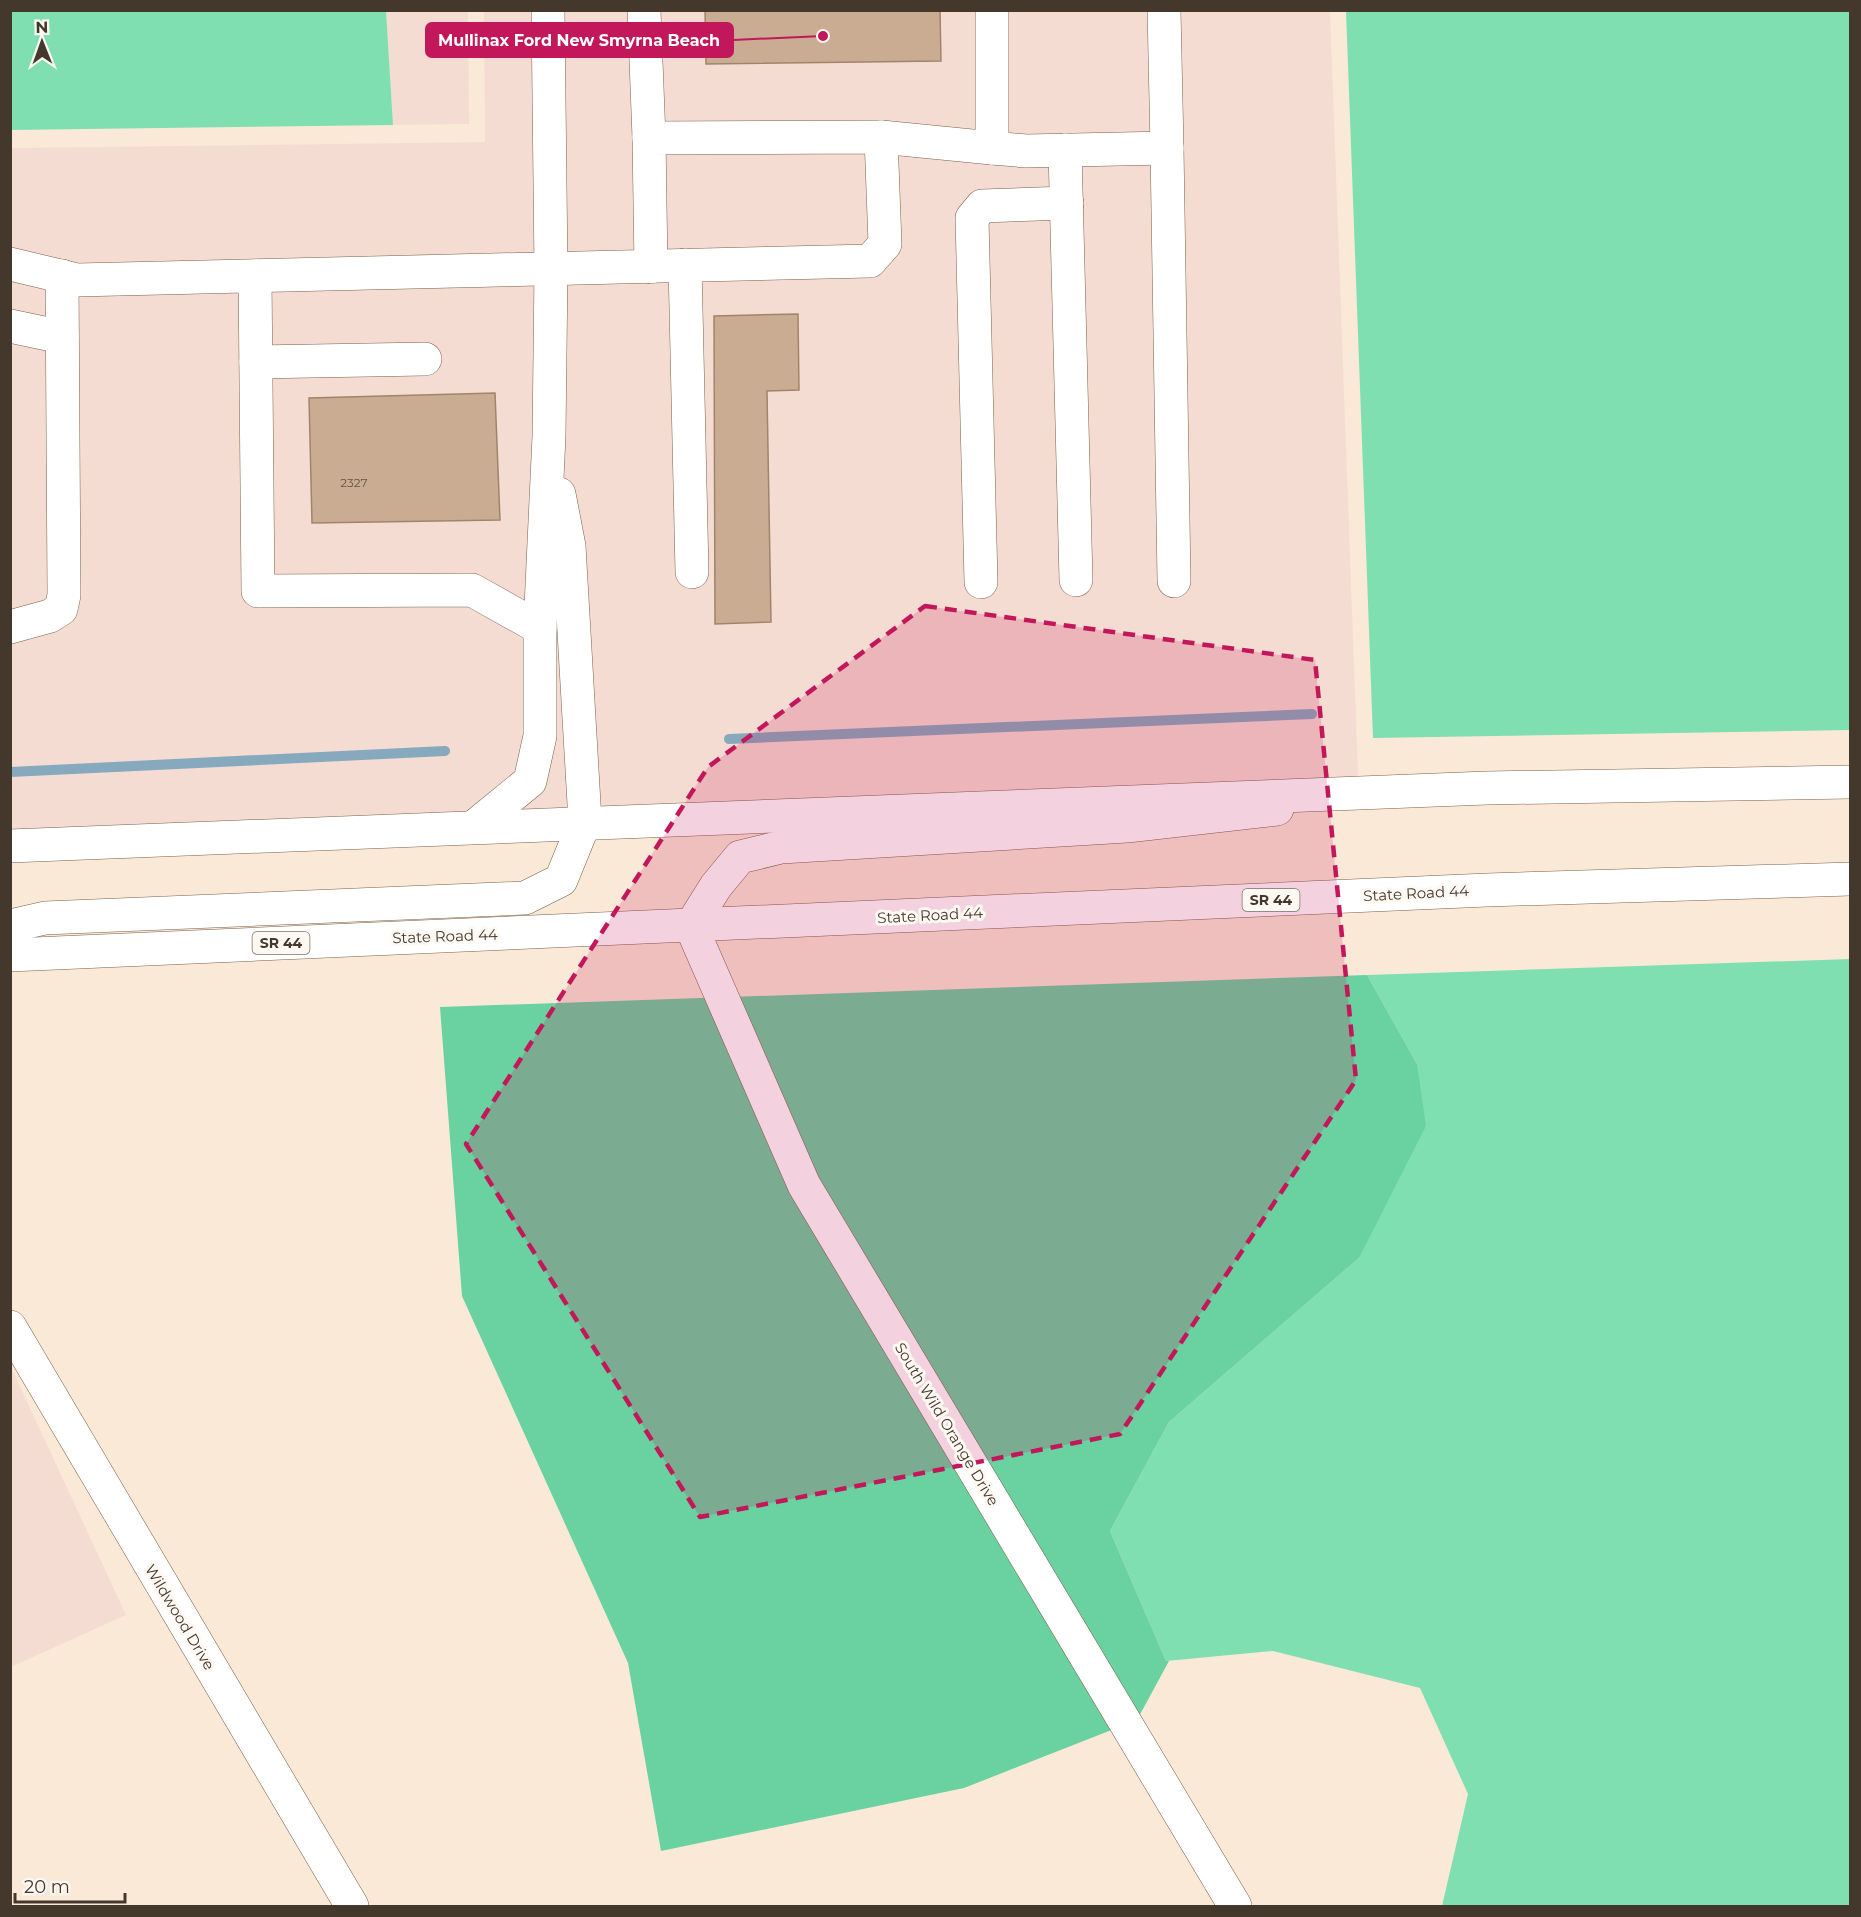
<svg xmlns="http://www.w3.org/2000/svg" width="1861" height="1917" viewBox="0 0 1861 1917" font-family="Montserrat,sans-serif">
	<style>
		.commercial { fill: #f5dcd3 }
		.green { fill: #80dfb1 }
		.forest { fill: #6ad1a1 }
		.lines { fill: none; stroke-linecap: round; stroke-linejoin: round }
		.stream { stroke: #87a9bd; stroke-width: 10 }
		.building { fill: #c9ac91; stroke: #a0856b; stroke-width: 1.5 }
		.minor-casing { stroke: #7b6148; stroke-width: 34 }
		.major-casing { stroke: #7b6148; stroke-width: 34 }
		.minor { stroke: #fff; stroke-width: 33 }
		.major { stroke: #fff; stroke-width: 33 }
		.marked { fill: #c2185b; fill-opacity: 0.2; stroke: #c2185b; stroke-width: 4.5; stroke-dasharray: 12 8; stroke-linejoin: round }
		.labels { text-anchor: middle; dominant-baseline: central; stroke-width: 6; stroke-linejoin: round; paint-order: stroke }
		.number-label { font-size: 12px; fill: #655546 }
		.shield { fill: #fef8f3; stroke: #7c7268; stroke-width: 1.5 }
		.shield-label { font-size: 14px; font-weight: bold; fill: #44382d }
		.street-label { font-size: 15px; fill: #44382d; stroke: #fef8f3 }
		.leader { fill: none; stroke: #c2185b; stroke-width: 2 }
		.callout-dot { fill: #c2185b; stroke: #fef8f3; stroke-width: 2 }
		.callout { fill: #c2185b; stroke: #c2185b; stroke-width: 2 }
		.callout-label { font-size: 16px; text-anchor: middle; font-weight: bold; fill: #fff }
	</style>
	<rect width="100%" height="100%" fill="#fbe9d8"/>
	<g class="commercial">
		<polygon points="386,11 468,11 469,124 393,125"/>
		<polygon points="484,11 1330,11 1359,800 11,847 10,148 485,142"/>
		<polygon points="10,1365 126,1615 11,1667 10,1667"/>
	</g>
	<g class="green">
		<polygon points="10,11 386,11 393,125 11,130"/>
		<polygon points="1346,11 1850,11 1850,730 1373,738"/>
		<polygon points="1850,959 1850,1906 1442,1906 1468,1794 1420,1688 1273,1651 1166,1661 1110,1531 1169,1422 1359,1258 1417,1064 1367,975"/>
	</g>
	<polygon class="forest" points="1367,975 1417,1064 1426,1126 1359,1258 1169,1422 1110,1531 1166,1661 1169,1661 1137,1720 964,1788 661,1851 628,1663 462,1296 440,1007"/>
	<g class="lines">
		<g class="stream">
			<polyline points="729,739 1312,714"/>
			<polyline points="10,772 445,751"/>
		</g>
	</g>
	<g class="building">
		<polygon points="705,10 940,10 941,61 706,64"/>
		<polygon points="798,314 799,390 767,391 771,622 715,624 714,316"/>
		<polygon points="495,393 500,520 312,523 309,398"/>
	</g>
	<g class="lines">
		<g class="minor-casing">
			<g id="minor">
				<polyline points="644,10 649,138"/>
				<polyline points="881,137 992,148 992,10"/>
				<polyline points="992,148 1026,151 1167,148 1164,10"/>
				<polyline points="1167,148 1174,581"/>
				<polyline points="1065,150 1076,580"/>
				<polyline points="10,264 77,280 870,261 885,244 881,137 649,138 651,267"/>
				<polyline points="685,265 692,572"/>
				<polyline points="255,276 258,591 472,590 540,628"/>
				<polyline points="10,326 62,337"/>
				<polyline points="256,362 425,359"/>
				<polyline points="559,494 569,546 585,821"/>
				<polyline points="981,582 972,218 982,206 1067,203"/>
				<polyline points="10,627 50,616 61,609 64,595 62,276"/>
				<polyline points="475,826 530,781 540,736 540,628 549,436 551,270 548,10"/>
				<polyline points="10,1327 352,1906"/>
				<polyline points="1235,1906 804,1185 691,926 716,886 740,857 781,847 1127,826 1277,809"/>
			</g>
		</g>
		<g class="major-casing">
			<g id="major">
				<polyline points="10,846 1487,788 1850,782"/>
				<polyline points="10,926 45,918 525,898 561,880 585,821"/>
				<polyline points="10,955 1487,890 1850,879"/>
			</g>
		</g>
		<use href="#minor" class="minor"/>
		<use href="#major" class="major"/>
	</g>
	<path class="marked" d="M925,606L1315,660L1356,1080L1120,1434L700,1517L466,1144L708,767Z"/>
	<g class="labels">
		<g class="number-label">
			<text x="354" y="482">2327</text>
		</g>
		<g class="shield">
			<rect x="1242.5" y="889" width="57" height="22" rx="4.5"/>
			<rect x="252.5" y="932" width="57" height="22" rx="4.5"/>
		</g>
		<g class="shield-label">
			<text x="1271" y="900">SR 44</text>
			<text x="281" y="943">SR 44</text>
		</g>
		<g class="street-label">
			<text transform="translate(1416 893) rotate(-3)">State Road 44</text>
			<text transform="translate(930 915) rotate(-3)">State Road 44</text>
			<text transform="translate(445 936) rotate(-2)">State Road 44</text>
			<text transform="translate(947 1424) rotate(59)">South Wild Orange Drive</text>
			<text transform="translate(180 1617) rotate(59)">Wildwood Drive</text>
		</g>
	</g>
	<path class="leader" d="M823 36L733 40"/>
	<circle class="callout-dot" cx="823" cy="36" r="6"/>
	<rect class="callout" x="426" y="23" width="307" height="34" rx="6"/>
	<g class="callout-label">
		<text x="579" y="46">Mullinax Ford New Smyrna Beach</text>
	</g>
	<rect width="1861" height="1917" fill="none" stroke="#44382d" stroke-width="24"/>
	<g transform="translate(42 42) rotate(359)" stroke="#fef8f3" stroke-width="4.5" paint-order="stroke">
	<path d="M0-4.5L10 22L0 15L-10 22Z" fill="#44382d"/>
	<text y="-9" font-size="16" font-weight="bold" text-anchor="middle" fill="#44382d">N</text>
	</g>
	<path d="M15 1893v9h110v-9" fill="none" stroke="#44382d" stroke-width="3"/>
	<text x="24" y="1893" font-size="18" fill="#44382d" stroke="#fef8f3" stroke-width="4.5" paint-order="stroke">20 m</text>
</svg>
